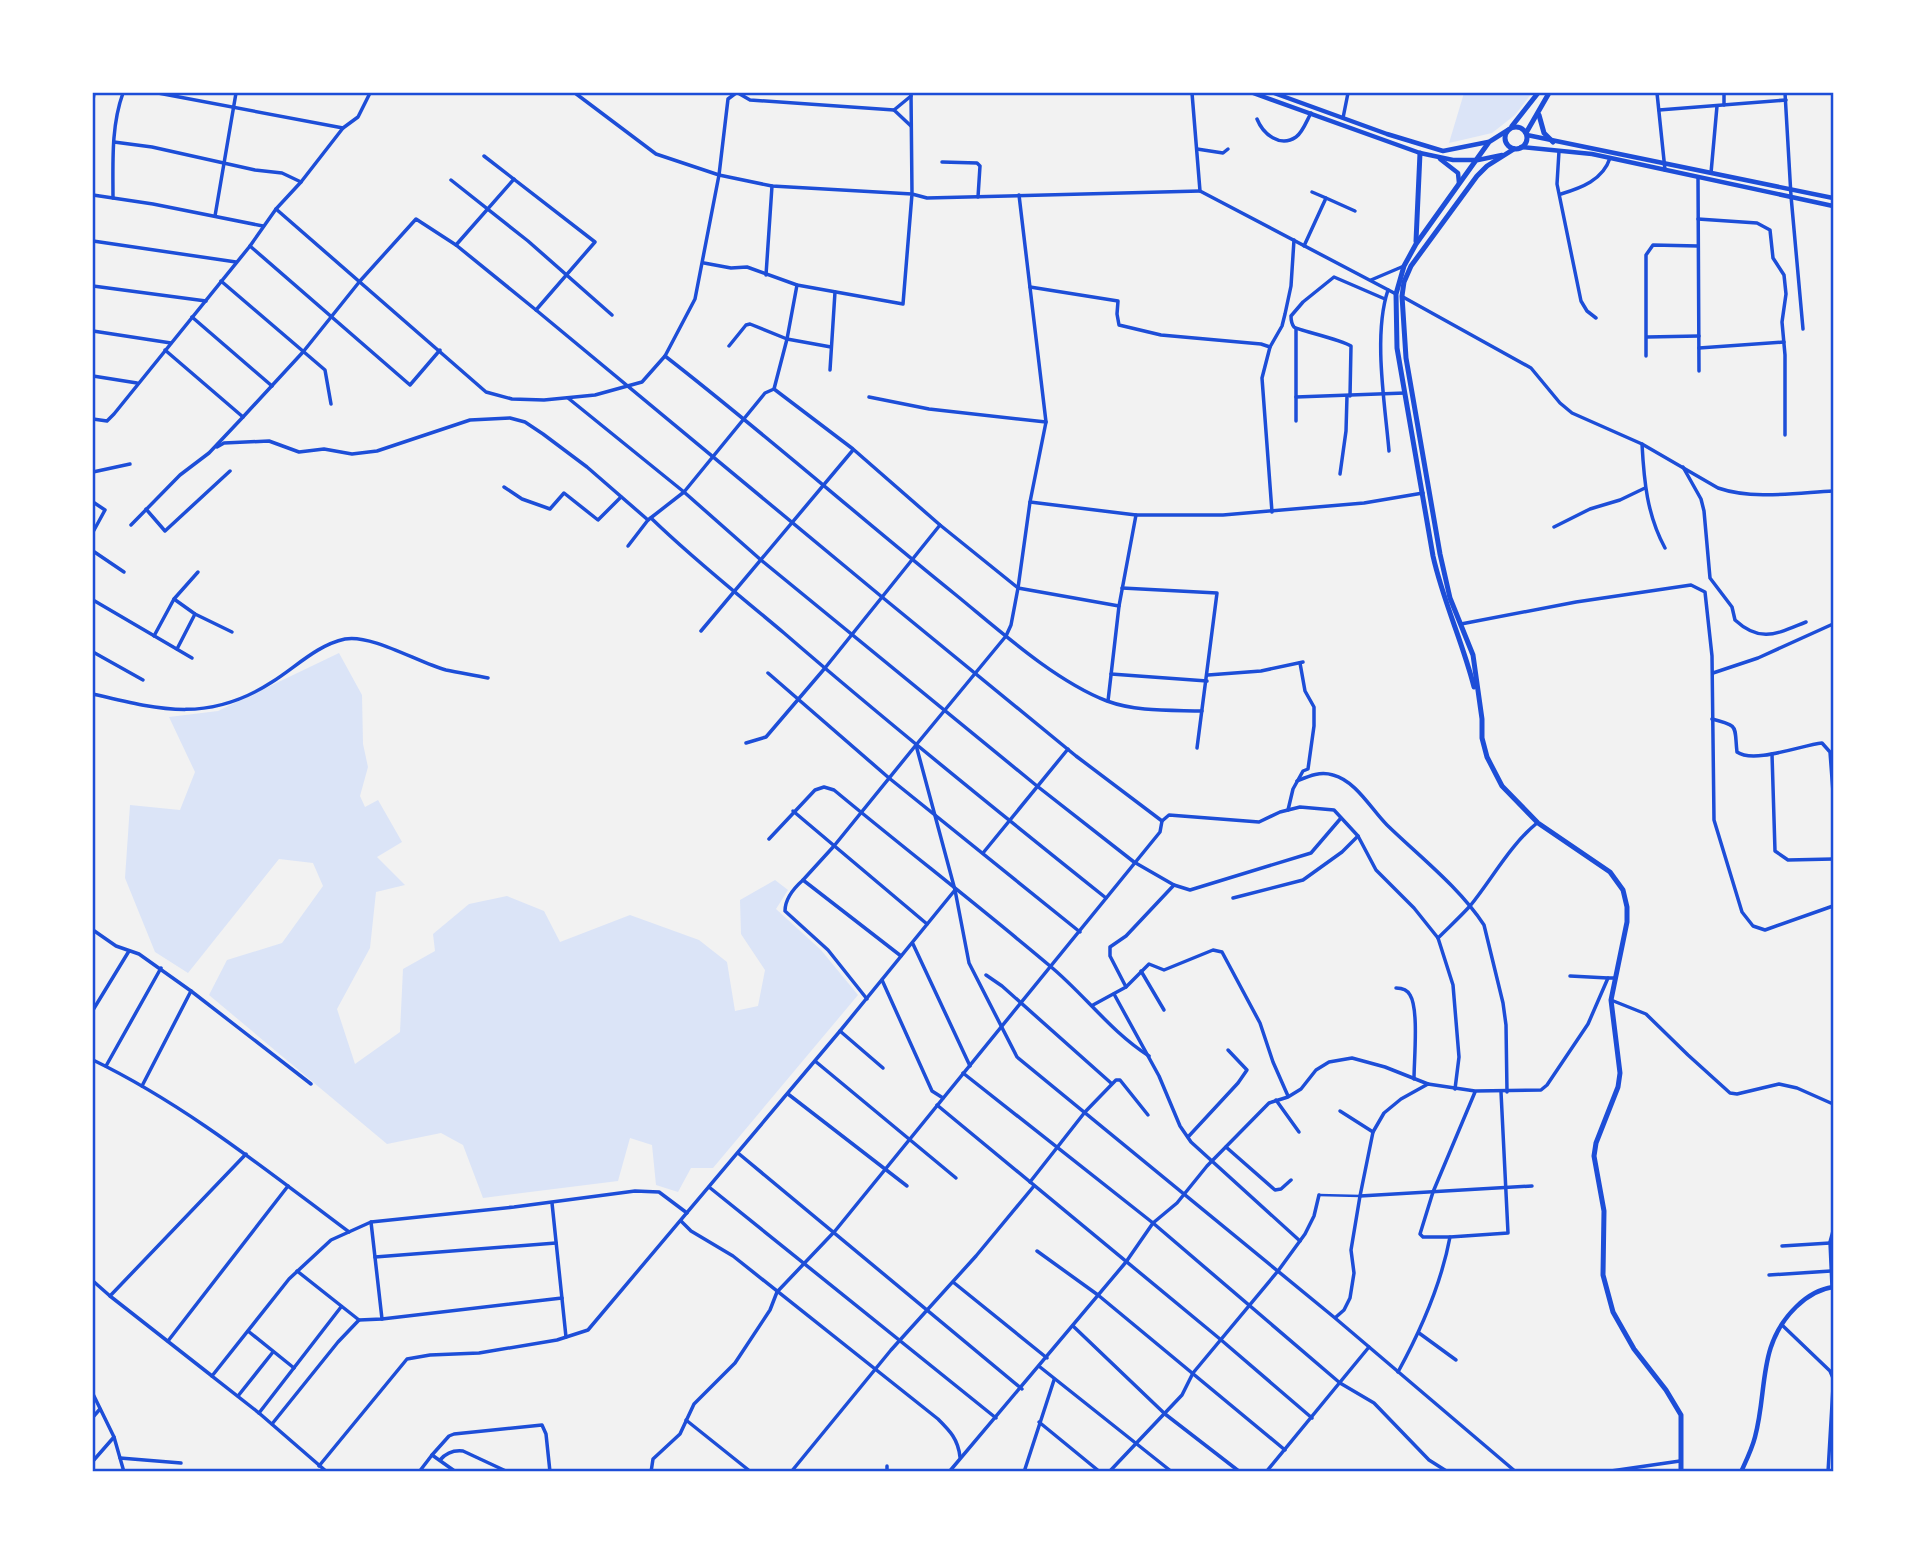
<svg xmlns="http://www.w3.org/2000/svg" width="1926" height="1565" viewBox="0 0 1926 1565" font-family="'Titillium Web',sans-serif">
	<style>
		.green { fill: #dbe4f7 }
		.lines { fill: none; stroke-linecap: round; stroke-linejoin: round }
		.pedestrian { stroke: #1d4ed8; stroke-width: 2.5 }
		.minor { stroke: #1d4ed8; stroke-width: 3.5 }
		.secondary { stroke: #1d4ed8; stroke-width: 4.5 }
		.primary { stroke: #1d4ed8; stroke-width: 5 }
		.neatline { fill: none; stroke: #1d4ed8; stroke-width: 2.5 }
	</style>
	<rect width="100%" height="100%" fill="#f2f2f2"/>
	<g class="green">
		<polygon points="1464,93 1532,93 1515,115 1492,133 1449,143"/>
		<polygon points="339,653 362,695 363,744 368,767 360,796 365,807 378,800 402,842 377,857 405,885 376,892 370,948 337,1009 355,1064 400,1032 403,969 435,951 433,934 469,904 507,896 544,911 560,942 630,915 699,940 727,962 735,1011 758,1006 765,970 741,934 740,900 775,880 788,890 776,909 821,950 858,995 713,1168 691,1168 678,1192 656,1185 652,1145 630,1138 618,1181 483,1198 463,1145 441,1133 387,1144 209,995 227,960 282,943 323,886 313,863 279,859 188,973 155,952 125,878 130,805 180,810 195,772 169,717 218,711"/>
	</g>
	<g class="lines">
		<polyline class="pedestrian" points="1319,1195 1360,1196"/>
		<g class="minor">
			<polyline points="158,93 343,128"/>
			<polyline points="575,93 656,154 719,175 772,186 912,194 903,304 797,285 747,267 731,268 704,263"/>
			<polyline points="738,93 750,100 894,110"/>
			<polyline points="911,93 912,194 927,198 1200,191"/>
			<polyline points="1192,93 1200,191 1396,294"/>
			<polyline points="1657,93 1665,170"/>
			<polyline points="1724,93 1724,105"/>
			<polyline points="1785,93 1791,196 1803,329"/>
			<polyline points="93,100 94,93"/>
			<polyline points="1659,110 1786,100"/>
			<polyline points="1343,118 1348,93"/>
			<path d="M1257,119C1263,134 1280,148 1296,137C1303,132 1307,120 1311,113"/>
			<polyline points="911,126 894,110 911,96"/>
			<polyline points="114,142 152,147 255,170 282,173 301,182"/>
			<polyline points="1197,149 1223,153 1228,149"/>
			<polyline points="1559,151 1557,184 1581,301 1587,311 1596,318"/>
			<polyline points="484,156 595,242 536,310"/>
			<polyline points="942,162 977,163 980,166 978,197"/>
			<polyline points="1711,173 1717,106"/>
			<polyline points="1698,177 1699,371"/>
			<polyline points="451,180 528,241 612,315"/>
			<polyline points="1312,192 1326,198"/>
			<path d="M1561,194C1581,188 1603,180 1610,158"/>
			<polyline points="93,195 153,204 263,226"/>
			<polyline points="1019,195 1046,422 1030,502 1018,588 1011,625 1006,636 916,745 955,890 969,963 1017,1057 1335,1318 1516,1472"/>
			<path d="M113,198C113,163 111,126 123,93"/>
			<polyline points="276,209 486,392 512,399 544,400 595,395 642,382 665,356 695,299 719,175 728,99 736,93"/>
			<polyline points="215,216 236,93"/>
			<polyline points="1698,219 1757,223 1770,230 1773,258 1784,275 1786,294 1782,322 1785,355 1785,435"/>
			<polyline points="93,241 236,262"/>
			<polyline points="456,245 514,179"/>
			<polyline points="250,246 410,385 440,350"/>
			<polyline points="1304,246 1326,198 1355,211"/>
			<polyline points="766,275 772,186"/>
			<polyline points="1371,280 1404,266"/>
			<polyline points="221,281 325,370 331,404"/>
			<polyline points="93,286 206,301"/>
			<polyline points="1030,287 1118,301 1117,314 1119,325 1161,335 1261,344 1270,347"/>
			<path d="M1388,290C1373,335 1385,404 1389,451"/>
			<path d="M1403,297L1531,368L1560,403L1572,413L1642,444L1718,488C1753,500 1796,493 1833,491"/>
			<polyline points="192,317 272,386"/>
			<polyline points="1296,329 1296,421"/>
			<polyline points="93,331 171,343"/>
			<polyline points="1647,337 1699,336"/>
			<polyline points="729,346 746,325 750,324 787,339 831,347"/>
			<polyline points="1699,348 1784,342"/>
			<polyline points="165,350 243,417"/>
			<path d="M665,356C764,433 858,516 956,595C1000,631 1055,681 1107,701C1137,712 1170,710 1202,711"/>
			<polyline points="1646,356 1646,255 1653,245 1698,246"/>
			<polyline points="830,370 835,292"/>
			<polyline points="93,376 137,383"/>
			<polyline points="774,389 787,339 797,285"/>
			<path d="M1350,396L1351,346C1340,339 1297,330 1294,327C1291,323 1291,320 1291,316L1303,302L1334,277L1385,299"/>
			<polyline points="869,397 929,409 1046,422"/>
			<polyline points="1296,397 1405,393"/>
			<polyline points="568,398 684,492 761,560 1037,786 1134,862 1174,885 1190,890 1311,853 1341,818"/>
			<polyline points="93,419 107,421 114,414 250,246 276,209 301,182 343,128 358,117 370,93"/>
			<path d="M1642,444C1644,481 1647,515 1665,548"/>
			<polyline points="217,447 224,443 269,441 299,452 324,449 352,454 377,451 470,420 510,418 525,422 543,434 587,467 648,520 684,492 765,393 774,389 853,449 940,525 1018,588 1119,606"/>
			<path d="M1683,467L1701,499L1704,511L1710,578L1732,607L1735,620C1761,644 1778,633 1806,622"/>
			<polyline points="93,472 130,464"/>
			<polyline points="1340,474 1346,431 1347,396"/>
			<polyline points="504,487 522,499 550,509 564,493 598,520 621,497"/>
			<polyline points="93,502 105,510 93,532"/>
			<polyline points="1030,502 1136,515 1223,515 1364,503 1423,493"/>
			<polyline points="146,509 165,531 230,471"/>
			<polyline points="1272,512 1262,378 1270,347 1282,326 1285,314 1291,286 1294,240"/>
			<path d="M651,518C693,559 739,595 784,633C889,724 997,811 1106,898"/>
			<polyline points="131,525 180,475 209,453 243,417 303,352 360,281 416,219 456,245 536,310 882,597 1076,756 1162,821 1160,832 835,1231 777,1292 770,1310 735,1363 694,1404 680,1434 653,1459 651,1472"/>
			<polyline points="1554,527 1590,509 1620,500 1645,488"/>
			<polyline points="628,546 648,520"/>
			<polyline points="93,551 124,572"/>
			<polyline points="1122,588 1217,593 1197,748"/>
			<polyline points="174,599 195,614 232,632"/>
			<polyline points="93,600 192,658"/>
			<polyline points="1461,624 1576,602 1691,585 1705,592 1712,656 1714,820 1742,912 1753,926 1765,930 1833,906"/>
			<polyline points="701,631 853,450"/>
			<polyline points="154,636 174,599 198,572"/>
			<polyline points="177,649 195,614"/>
			<polyline points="93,652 143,680"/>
			<polyline points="768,673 889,778 1080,932"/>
			<polyline points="1713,673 1758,658 1833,624"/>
			<polyline points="1111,674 1207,681"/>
			<polyline points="1208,675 1261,671 1303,662"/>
			<path d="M93,694C160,710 209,723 272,682C296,667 317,645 345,639C372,634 419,663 446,670C460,673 474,675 488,678"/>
			<polyline points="1108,701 1119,606 1136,515"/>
			<path d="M1712,719C1740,726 1734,726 1737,752C1754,764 1802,745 1822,743L1830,752L1833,792"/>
			<polyline points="746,743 766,737 825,668 940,525"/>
			<polyline points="1772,754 1775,851 1788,860 1833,859"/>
			<path d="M1297,781C1309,776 1320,771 1333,775C1356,781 1371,809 1387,825C1420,857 1459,887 1484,925L1503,1003L1506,1025L1507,1092"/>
			<polyline points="1288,810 1293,789 1303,771 1308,769 1314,726 1314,707 1305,691 1300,663"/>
			<polyline points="793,811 927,924"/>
			<polyline points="1162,821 1169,815 1259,822 1280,812 1300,807 1334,810 1358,836 1376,870 1414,908 1438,938 1453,985 1459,1057 1455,1089"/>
			<path d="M769,839L815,790L824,787L834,790C905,849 979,906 1050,966C1084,994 1111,1032 1149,1056"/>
			<polyline points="983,853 1068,749"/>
			<path d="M803,880C794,888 785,899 785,911L828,950L867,999"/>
			<polyline points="1233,898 1303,880 1342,852 1358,836"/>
			<polyline points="93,930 116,946 139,954 191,991 142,1086"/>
			<path d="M1438,938C1449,927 1460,917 1470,906C1492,879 1510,845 1537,823"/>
			<polyline points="913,944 970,1066"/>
			<polyline points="901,956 803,880 834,846 916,745"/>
			<polyline points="1141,971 1164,1010"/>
			<polyline points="986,975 1002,986 1111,1083"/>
			<polyline points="1570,976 1608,978"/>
			<polyline points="882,980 932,1091 943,1098"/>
			<polyline points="1126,987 1149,964 1164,970 1213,950 1222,952 1260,1023 1273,1062 1288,1096"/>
			<path d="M1396,988C1401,988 1407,989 1410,995C1419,1009 1414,1060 1414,1079"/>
			<polyline points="191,991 311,1084"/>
			<polyline points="1114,994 1159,1076 1180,1126 1191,1142 1300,1241"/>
			<polyline points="1611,1000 1646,1014 1688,1055 1730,1093 1737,1094 1779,1084 1797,1088 1833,1104"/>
			<polyline points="1093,1005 1126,987 1110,956 1110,947 1126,936 1174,885"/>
			<polyline points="93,1010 129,951"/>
			<polyline points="840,1031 883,1068"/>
			<path d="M93,1060C186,1105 266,1170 349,1232"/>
			<polyline points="815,1061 956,1178"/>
			<polyline points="106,1066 161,968"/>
			<polyline points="963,1073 1153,1223 1340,1383 1374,1403 1429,1460 1448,1472"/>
			<polyline points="788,1094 907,1186"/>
			<polyline points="1276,1100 1299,1132"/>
			<polyline points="937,1105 1220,1339 1312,1418"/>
			<polyline points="1340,1111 1373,1132"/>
			<polyline points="1188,1137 1238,1083 1247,1070 1228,1050"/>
			<polyline points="1226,1147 1275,1190 1281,1189 1291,1180"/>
			<polyline points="738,1153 1022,1389"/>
			<polyline points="1030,1182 1085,1112 1116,1080 1120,1080 1148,1115"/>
			<polyline points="709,1187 996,1418"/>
			<polyline points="1360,1196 1532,1186"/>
			<polyline points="552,1203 566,1337"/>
			<path d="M681,1221L691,1231L733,1256L938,1419C950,1431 958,1439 960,1457"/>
			<polyline points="371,1222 382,1319"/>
			<polyline points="1450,1237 1423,1237 1420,1234 1433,1192 1475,1092"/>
			<polyline points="1782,1246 1830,1243"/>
			<polyline points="1037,1251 1098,1295 1285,1450"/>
			<polyline points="375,1257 556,1243"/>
			<polyline points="297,1271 359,1320 382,1319 562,1298"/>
			<polyline points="1769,1275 1831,1271"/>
			<polyline points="93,1281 110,1296"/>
			<polyline points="953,1282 1047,1358"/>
			<polyline points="1832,1287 1830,1242 1833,1231"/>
			<polyline points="1336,1317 1344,1310 1350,1298 1354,1273 1351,1250 1360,1196 1373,1132 1384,1113 1401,1099 1428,1084 1475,1091 1541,1090 1547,1085 1588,1024 1608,978 1615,978"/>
			<polyline points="1782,1325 1830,1371 1833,1378"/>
			<polyline points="1073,1326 1165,1414 1240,1472"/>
			<polyline points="248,1331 294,1368"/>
			<polyline points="1419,1333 1456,1360"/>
			<polyline points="168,1341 288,1186"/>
			<polyline points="1040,1367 1172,1472"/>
			<path d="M1398,1372C1421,1330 1441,1285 1450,1237L1508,1233L1501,1092"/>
			<polyline points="212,1376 110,1296 246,1154"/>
			<polyline points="93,1394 114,1437 124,1472"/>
			<polyline points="238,1396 273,1352"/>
			<polyline points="259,1413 341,1307"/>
			<polyline points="93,1417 100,1409"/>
			<polyline points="686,1420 751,1472"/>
			<polyline points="1039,1422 1100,1472"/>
			<polyline points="272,1424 338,1342 359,1320"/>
			<polyline points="432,1455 449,1436 454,1434 542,1425 546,1434 550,1472"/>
			<polyline points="120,1458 181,1463"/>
			<path d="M440,1460C446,1453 454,1450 463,1451L508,1472"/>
			<polyline points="93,1461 114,1437"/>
			<polyline points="319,1466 407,1359 430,1355 479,1353 557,1340 588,1330 840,1031 955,890"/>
			<polyline points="327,1472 259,1413 212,1376 289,1279 331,1240 371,1222 514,1207 635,1191 659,1192 687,1213"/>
			<polyline points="419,1472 432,1455 456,1472"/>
			<polyline points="791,1472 891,1350 976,1256 1034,1186"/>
			<polyline points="887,1472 887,1466"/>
			<polyline points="949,1472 1126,1262 1153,1223 1177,1203 1207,1166 1269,1103 1288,1097 1301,1089 1316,1070 1329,1062 1352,1058 1385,1067 1428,1084"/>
			<polyline points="1024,1472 1054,1380"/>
			<polyline points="1109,1472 1182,1395 1193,1373 1278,1271 1305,1234 1314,1216 1319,1195"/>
			<polyline points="1266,1472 1369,1347"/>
			<polyline points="1604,1472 1680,1461"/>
			<polyline points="1828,1472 1833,1387"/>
		</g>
		<g class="secondary">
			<polyline points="1253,93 1420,153 1453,160 1478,160 1502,155"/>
			<polyline points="1274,93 1387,134 1443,151 1488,142"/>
			<polyline points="1527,135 1833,198"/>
			<polyline points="1521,147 1592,154 1833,206"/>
			<polyline points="1440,159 1458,173 1459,183"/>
			<path d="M1741,1472C1746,1461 1752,1449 1755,1437C1768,1389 1757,1345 1796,1307C1806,1297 1819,1289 1833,1287"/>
		</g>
		<g class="primary">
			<polyline points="1539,115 1544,133 1553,142"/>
			<polyline points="1512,126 1538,93"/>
			<circle cx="1516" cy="138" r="11"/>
			<polyline points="1526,133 1549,93"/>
			<polyline points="1514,149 1487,166 1477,176 1411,266 1404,282 1402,296 1406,358 1440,554 1450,598 1473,655 1482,719 1482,738 1487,757 1502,786 1538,823 1610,872 1623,890 1627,907 1627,922 1611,1000 1620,1073 1618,1087 1596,1143 1594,1156 1604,1211 1603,1275 1613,1312 1634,1349 1666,1390 1681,1415 1681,1472"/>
			<polyline points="1416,241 1420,153"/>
			<path d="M1474,687C1463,643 1443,601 1433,556L1397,348L1396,294L1404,266L1416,244L1489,142L1508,130"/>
		</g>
	</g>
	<rect width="1926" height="1565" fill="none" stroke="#ffffff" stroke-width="189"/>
	<rect x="94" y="94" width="1738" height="1376" class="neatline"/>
</svg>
